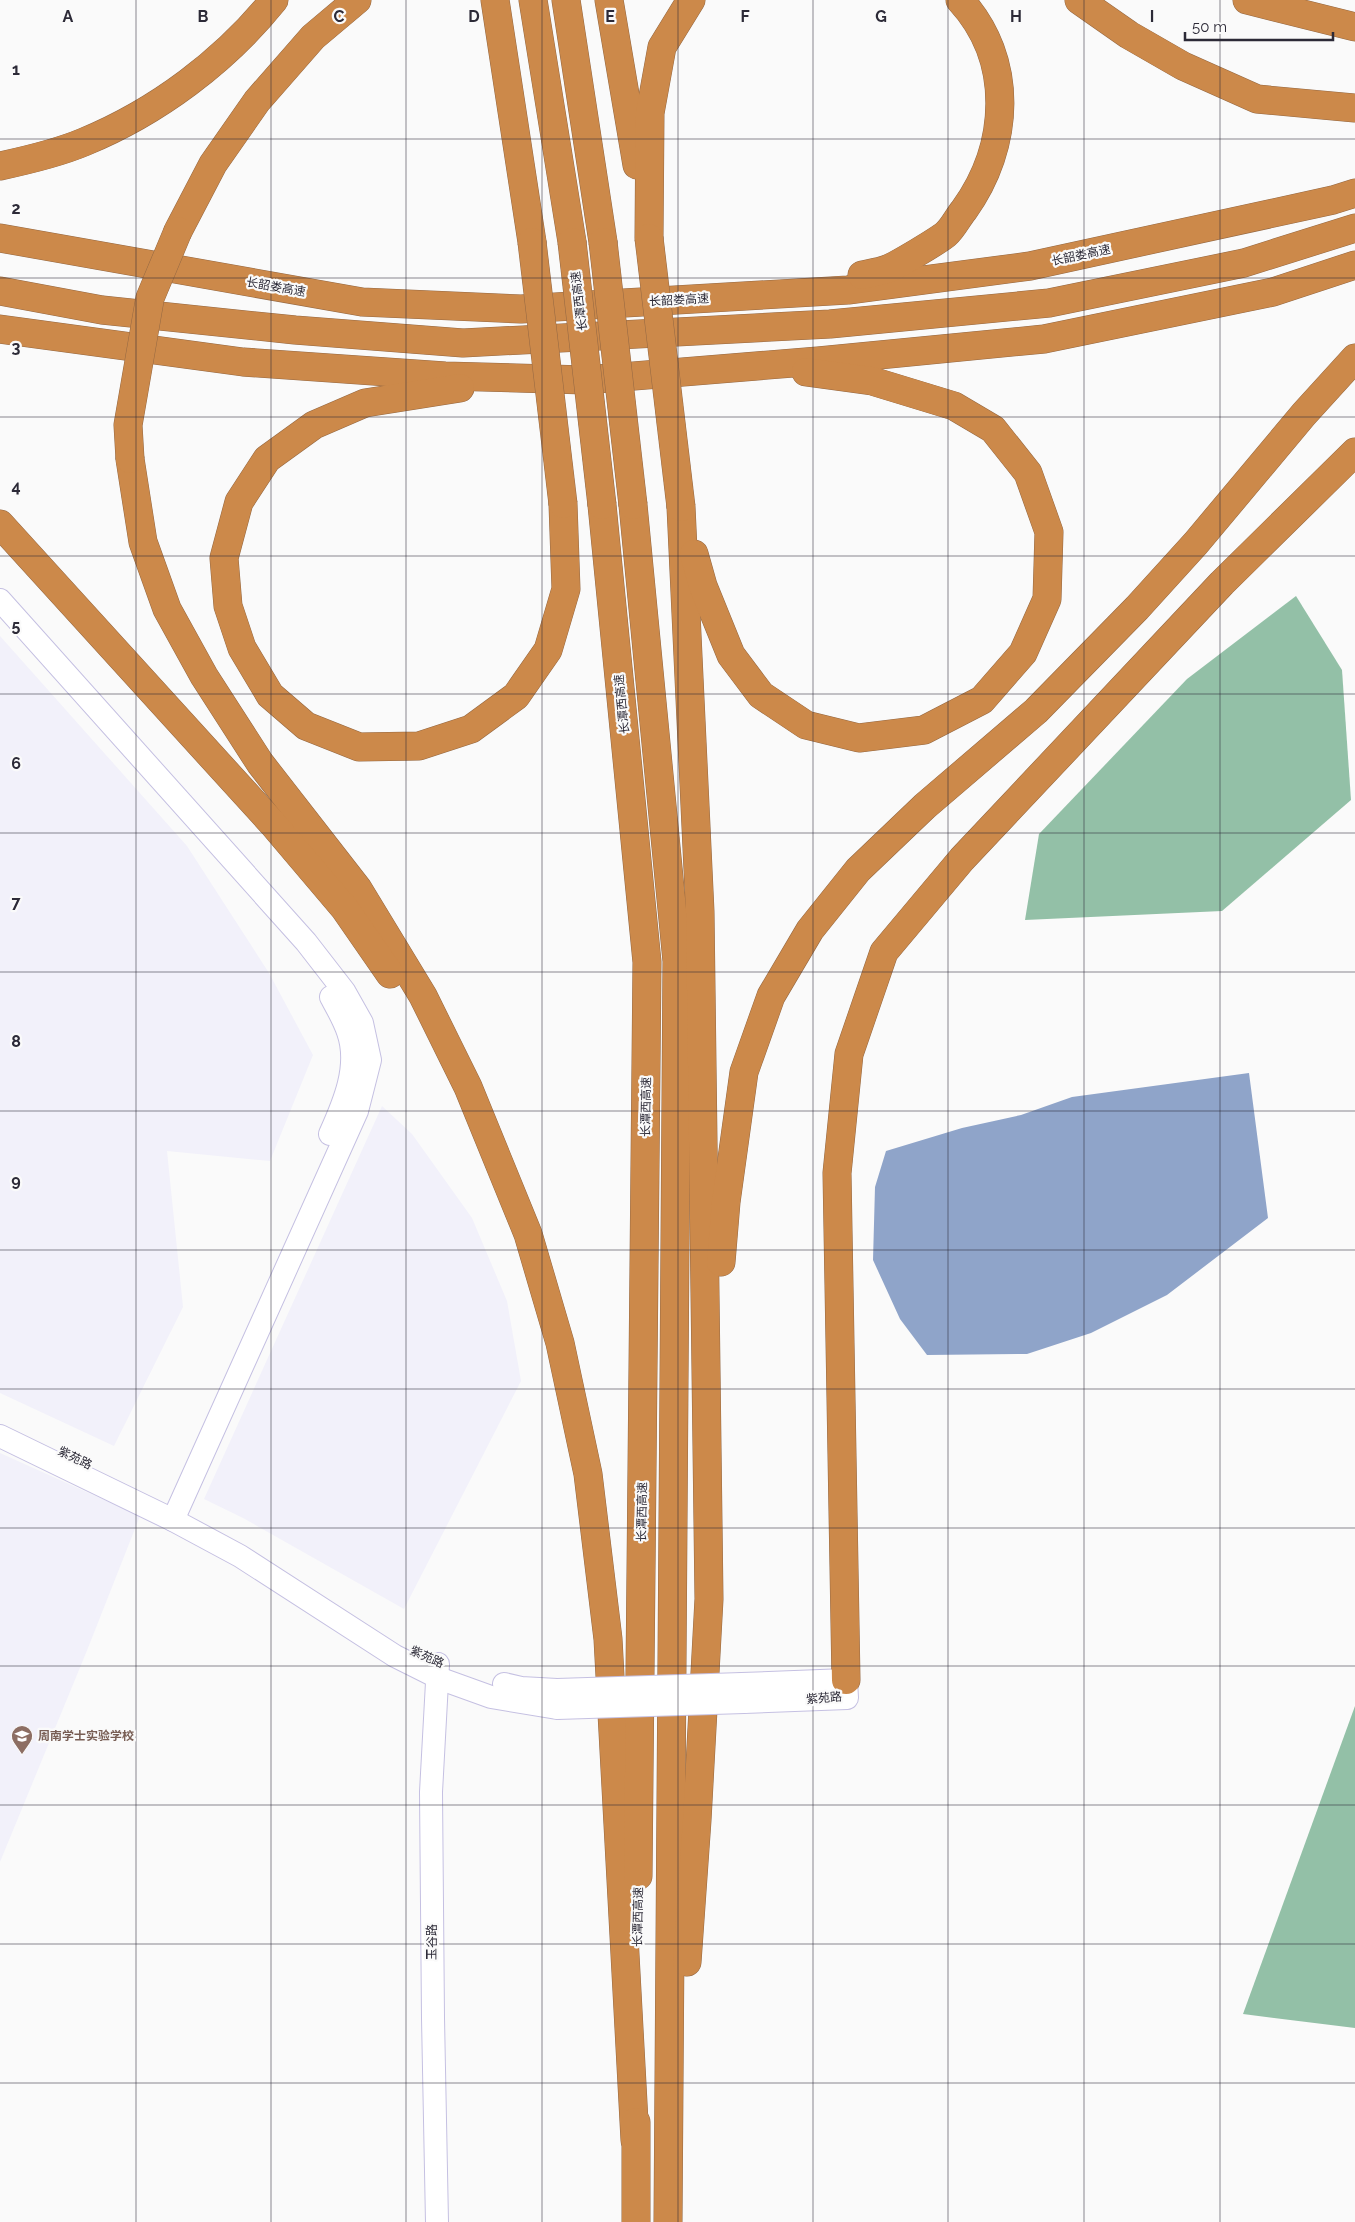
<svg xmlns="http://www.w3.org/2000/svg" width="1355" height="2222" viewBox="0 0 1355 2222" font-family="Raleway,'Noto Sans SC',sans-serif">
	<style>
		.built { fill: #f2f1fa }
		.forest { fill: #93c0a7 }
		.water { fill: #8fa4c9 }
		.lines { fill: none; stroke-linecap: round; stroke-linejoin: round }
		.secondary-casing { stroke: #c5c0e2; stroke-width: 24 }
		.highway-casing { stroke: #946843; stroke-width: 29 }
		.secondary { stroke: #fff; stroke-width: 22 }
		.highway { stroke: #cc894a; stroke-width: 28 }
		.secondary-bridge-casing { stroke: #c5c0e2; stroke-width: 24; stroke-linecap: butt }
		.highway-bridge-casing { stroke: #946843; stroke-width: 29; stroke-linecap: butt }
		.secondary-bridge { stroke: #fff; stroke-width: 22 }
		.highway-bridge { stroke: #cc894a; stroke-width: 28 }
		.grid { fill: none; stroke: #2c2a37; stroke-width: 1; stroke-opacity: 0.55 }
		.labels { text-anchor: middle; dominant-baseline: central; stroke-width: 4.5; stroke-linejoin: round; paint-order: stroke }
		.street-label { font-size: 12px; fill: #2c2a37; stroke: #fafafa }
		.education-label { font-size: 12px; font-weight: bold; fill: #785e54; stroke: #fafafa; text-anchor: start }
		.grid-label { font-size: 16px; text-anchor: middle; font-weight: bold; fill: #2c2a37; stroke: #fafafa; stroke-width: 4.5; stroke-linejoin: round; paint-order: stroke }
	</style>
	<rect width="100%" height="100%" fill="#fafafa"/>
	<g class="built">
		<polygon points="0,636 187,846 269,973 313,1055 270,1161 167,1151 183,1307 114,1446 0,1393"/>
		<polygon points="382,1106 412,1134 472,1218 507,1301 521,1381 404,1609 243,1518 204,1499"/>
		<polygon points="0,1453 140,1516 88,1648 0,1862"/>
	</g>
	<g class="forest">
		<polygon points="1296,596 1342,670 1351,800 1222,911 1025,920 1039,834 1187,679"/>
		<polygon points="1355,1706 1355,2028 1243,2014"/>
	</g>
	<polygon class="water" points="1249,1073 1268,1218 1167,1295 1091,1333 1027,1354 927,1355 900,1319 873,1260 875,1187 886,1151 962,1128 1021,1115 1072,1097"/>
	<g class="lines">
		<g class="secondary-casing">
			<g id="secondary">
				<polyline points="0,600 306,942 344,991 362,1023 370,1060 357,1111 173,1520"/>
				<path d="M330,1134C344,1103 360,1066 348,1032C344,1020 337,1008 331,997"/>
				<polyline points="0,1436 173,1520 240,1556 395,1656 441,1679 491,1697 557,1708"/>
				<polyline points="504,1684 521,1688 557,1690"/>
				<polyline points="742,1684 846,1680 847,1698 744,1702"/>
				<polyline points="437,2222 433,2018 431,1792 438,1664"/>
			</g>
		</g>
		<g class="highway-casing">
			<g id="highway">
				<polyline points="495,0 532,242"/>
				<polyline points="533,0 572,242"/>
				<polyline points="566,0 603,242"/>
				<polyline points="609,0 637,165"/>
				<polyline points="1079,0 1129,35 1183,66 1257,99 1355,108"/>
				<polyline points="1247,0 1355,27"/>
				<path d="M0,166C28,160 58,153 84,142C157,112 225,61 274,0"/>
				<polyline points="178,231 213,164 257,101 313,37 357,0"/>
				<polyline points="0,238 362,302 521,309 848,290 1030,266 1333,200 1355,193"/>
				<polyline points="649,238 650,113 662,47 691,0"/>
				<path d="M862,275C870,273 879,272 887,269C896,266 939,240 946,234C953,228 958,217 964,210C1010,146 1015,60 960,0"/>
				<polyline points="0,291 102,310 295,330 463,343 830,324 1049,303 1244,263 1355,228"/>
				<polyline points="0,329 243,362 445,376 585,380 818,361 1044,339 1273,292 1355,265"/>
				<polyline points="460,388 365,403 314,425 267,459 239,502 224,558 228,606 242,648 270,695 306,726 359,747 419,746 471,729 516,696 548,650 566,589 563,504"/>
				<polyline points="130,459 143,542 167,609 204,676 260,763 358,889 423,996 468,1087 528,1234 560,1343 588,1474 608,1639 635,2140"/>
				<polyline points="602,505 647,962 638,1876"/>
				<polyline points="633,505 677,961 668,2222"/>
				<polyline points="681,507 700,912 709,1599 697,1820 687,1962"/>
				<polyline points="0,524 273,824 345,909 390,974"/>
				<polyline points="694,554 703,586 731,655 761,695 806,725 859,738 924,730 982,700 1023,653 1047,599 1049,532 1028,473 993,429 954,406 872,381 806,372"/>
				<polyline points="721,1262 726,1202 744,1072 771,996 810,930 858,870 925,806 1036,711 1137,608 1196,543 1304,414 1355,358"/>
				<polyline points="846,1680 837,1173 849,1054 884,952 962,859 1222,583 1355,452"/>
				<polyline points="636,2122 636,2222"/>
			</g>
		</g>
		<use href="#secondary" class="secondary"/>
		<use href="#highway" class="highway"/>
		<g class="secondary-bridge-casing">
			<g id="secondary-bridge">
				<polyline points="557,1690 742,1684"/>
				<polyline points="557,1708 744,1702"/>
			</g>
		</g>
		<g class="highway-bridge-casing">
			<g id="highway-bridge">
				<polyline points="649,238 681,507"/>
				<polyline points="532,242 563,504"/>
				<polyline points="572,242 602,505"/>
				<polyline points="603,242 633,505"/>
				<polyline points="130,459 128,425 150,298 178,231"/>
			</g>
		</g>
		<use href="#secondary-bridge" class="secondary-bridge"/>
		<use href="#highway-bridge" class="highway-bridge"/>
	</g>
	<path class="grid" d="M136,0V2222M271,0V2222M406,0V2222M542,0V2222M678,0V2222M813,0V2222M948,0V2222M1084,0V2222M1220,0V2222M0,139H1355M0,278H1355M0,417H1355M0,556H1355M0,694H1355M0,833H1355M0,972H1355M0,1111H1355M0,1250H1355M0,1389H1355M0,1528H1355M0,1666H1355M0,1805H1355M0,1944H1355M0,2083H1355"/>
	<defs>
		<g id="school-pin" transform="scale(1.125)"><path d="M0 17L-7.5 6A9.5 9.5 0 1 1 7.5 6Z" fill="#8d6e63" stroke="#fafafa"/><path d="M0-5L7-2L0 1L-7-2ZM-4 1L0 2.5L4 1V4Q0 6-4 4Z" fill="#fff"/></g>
	</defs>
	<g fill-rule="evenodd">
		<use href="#school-pin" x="22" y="1736"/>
	</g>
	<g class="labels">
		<g class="street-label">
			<text transform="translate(1081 255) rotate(-12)">长韶娄高速</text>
			<text transform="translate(276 287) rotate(10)">长韶娄高速</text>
			<text transform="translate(679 300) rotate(-3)">长韶娄高速</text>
			<text transform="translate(579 301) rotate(-97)">长潭西高速</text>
			<text transform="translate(622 704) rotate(-96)">长潭西高速</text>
			<text transform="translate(646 1107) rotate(-89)">长潭西高速</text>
			<text transform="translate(75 1458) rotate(26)">紫苑路</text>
			<text transform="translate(642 1512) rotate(-89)">长潭西高速</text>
			<text transform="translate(427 1657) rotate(24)">紫苑路</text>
			<text transform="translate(824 1698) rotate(-5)">紫苑路</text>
			<text transform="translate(638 1917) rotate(-89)">长潭西高速</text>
			<text transform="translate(432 1942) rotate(-90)">玉谷路</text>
		</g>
		<g class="education-label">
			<text x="38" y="1736">周南学士实验学校</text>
		</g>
	</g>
	<g class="grid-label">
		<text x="68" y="22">A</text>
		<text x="203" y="22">B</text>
		<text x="339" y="22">C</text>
		<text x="474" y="22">D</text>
		<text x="610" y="22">E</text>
		<text x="745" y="22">F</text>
		<text x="881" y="22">G</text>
		<text x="1016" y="22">H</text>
		<text x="1152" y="22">I</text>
		<text x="16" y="75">1</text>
		<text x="16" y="214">2</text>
		<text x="16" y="353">3</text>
		<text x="16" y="492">4</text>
		<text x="16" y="631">5</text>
		<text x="16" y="769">6</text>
		<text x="16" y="908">7</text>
		<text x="16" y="1047">8</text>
		<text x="16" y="1186">9</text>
	</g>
	<path d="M1185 32v8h148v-8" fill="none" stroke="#2c2a37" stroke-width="2.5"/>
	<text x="1192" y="32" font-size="15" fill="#2c2a37" stroke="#fafafa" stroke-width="4" paint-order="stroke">50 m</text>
</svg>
